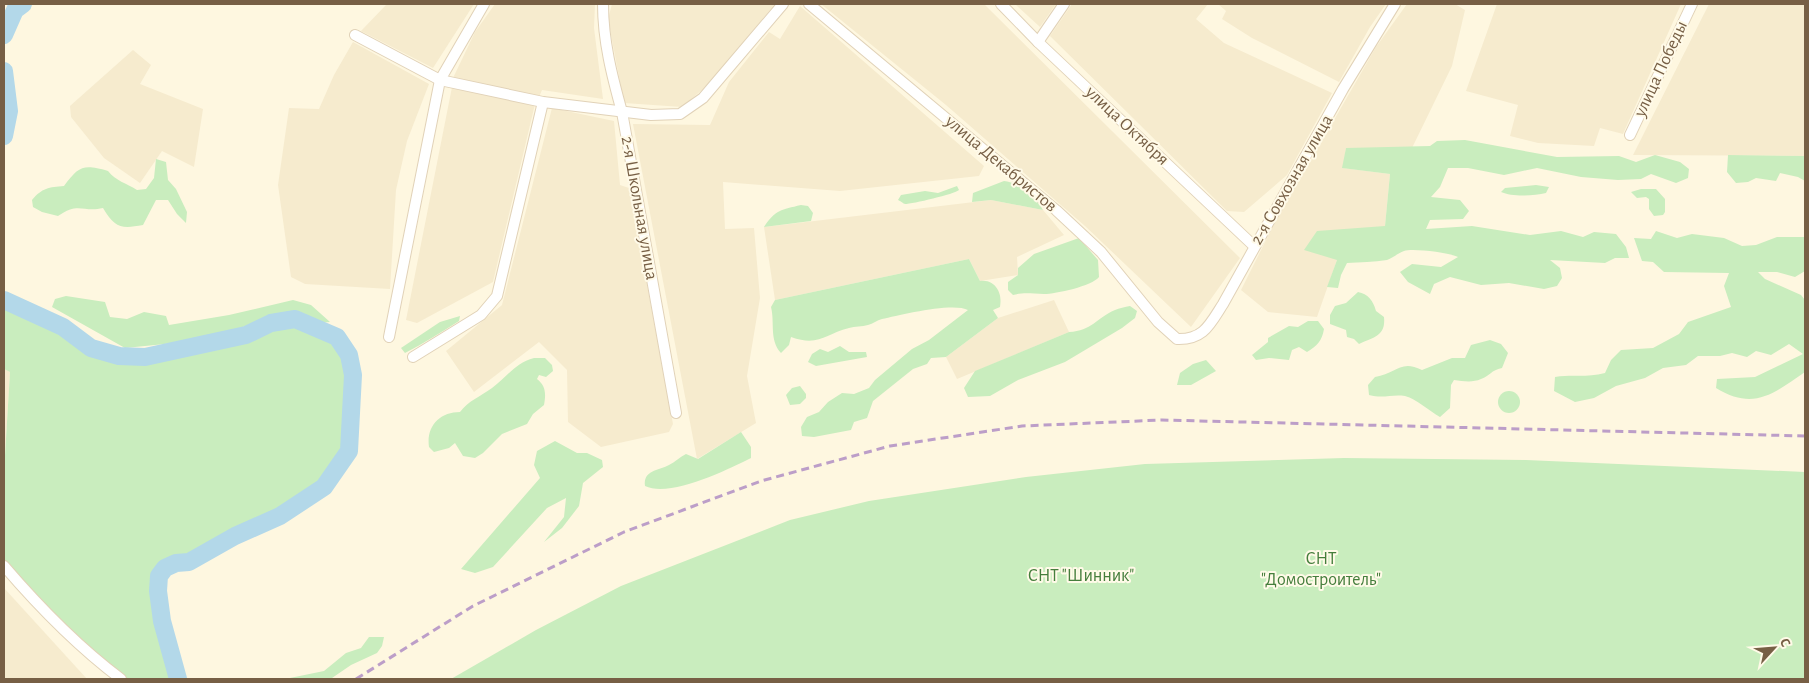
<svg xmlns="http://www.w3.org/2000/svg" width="1809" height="683" viewBox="0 0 1809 683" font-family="'Alegreya Sans',sans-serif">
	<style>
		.residential { fill: #f6ebce }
		.green { fill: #c9edbe }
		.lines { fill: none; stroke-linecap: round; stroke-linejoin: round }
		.river { stroke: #b3d8e9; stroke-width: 18 }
		.street-casing { stroke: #e1d2b8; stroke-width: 12 }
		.street { stroke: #fff; stroke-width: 10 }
		.rail { stroke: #bc9ec8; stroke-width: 3; stroke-dasharray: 8 5; stroke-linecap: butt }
		.labels { text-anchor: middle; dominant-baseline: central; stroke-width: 4; stroke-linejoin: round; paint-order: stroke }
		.street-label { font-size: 18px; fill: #775f45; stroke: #fffae8 }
		.park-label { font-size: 18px; fill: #457e3c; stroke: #fffae8 }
	</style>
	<rect width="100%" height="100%" fill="#fef7e0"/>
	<g class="residential">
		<polygon points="387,4 474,4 433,68 361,31"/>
		<polygon points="495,4 595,4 594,28 603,99 542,90 539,97 453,78 475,32"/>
		<polygon points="612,4 775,4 710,83 682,107 624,103 608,19"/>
		<polygon points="821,4 984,4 1240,258 1191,327 1085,226 946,105"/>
		<polygon points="1015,4 1056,4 1040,27"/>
		<polygon points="1072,4 1208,4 1196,19 1224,43 1332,93 1287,175 1244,212 1227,211 1050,36"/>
		<polygon points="1218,4 1386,4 1370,27 1339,82 1252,38 1222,19 1226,11"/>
		<polygon points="1407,4 1455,4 1465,10 1452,66 1412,148 1346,148 1343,168 1390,174 1385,226 1337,260 1317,317 1268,312 1241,290 1273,226 1376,47"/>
		<polygon points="1497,4 1681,4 1623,134 1600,128 1594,146 1538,143 1510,136 1518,105 1466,91"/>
		<polygon points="1709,4 1805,4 1805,156 1633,155"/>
		<polygon points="800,6 984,166 979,176 840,191 723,182 725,229 754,228 760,298 747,376 756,423 697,459 633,124 710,125 729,82 769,32 780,39"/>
		<polygon points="353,42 429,84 407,141 396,190 390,289 305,284 291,277 278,185 289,108 319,109 334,75"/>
		<polygon points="133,50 151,65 140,84 203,109 194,167 162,151 140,183 104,158 71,117 70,106"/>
		<polygon points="452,87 535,104 493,282 417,323 406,320"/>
		<polygon points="552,108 614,121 620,185 629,188 673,424 669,432 601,447 568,422 567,370 539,342 474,392 446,351 502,305"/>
		<polygon points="991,200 1043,210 1064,235 1017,257 1018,275 980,281 969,259 775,300 764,227"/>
		<polygon points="1054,300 1069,332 957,379 946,357 998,318"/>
		<polygon points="4,369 10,372 4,472"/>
		<polygon points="4,588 87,679 4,679"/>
	</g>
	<g class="green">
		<path d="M1465,140L1557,157L1619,156L1636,162L1655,155L1680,162L1689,169L1688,178L1676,183L1651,174L1641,179L1618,180L1581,177L1537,168L1504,175L1468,168H1448L1440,187L1431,197L1460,200L1469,211L1463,219L1430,220L1426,229L1472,226L1530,235L1561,231L1583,237L1594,232L1616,234L1626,247L1629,258H1615L1605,263L1550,260L1560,268L1562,278L1557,286L1544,289L1509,283L1481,285L1450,277L1434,284L1430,294L1408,282L1400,272L1412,264L1441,267L1458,257C1450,253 1413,248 1404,251C1398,253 1393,258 1387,260C1374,262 1360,262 1347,263L1341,275L1338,288L1327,287L1337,260L1304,250L1317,231L1385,226L1390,174L1342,168L1346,148L1430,146L1437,141Z"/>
		<polygon points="1728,155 1805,156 1805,181 1798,177 1780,173 1776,181 1756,178 1748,182 1736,183 1727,172"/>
		<path d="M156,159L166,162L168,180L176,189L187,212L186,223L177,214L168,200H156L143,225C121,229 115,228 103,208C83,213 79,201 58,216L42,212L33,207L32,200C42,188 49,187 64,186C79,166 83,164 108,171C116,181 126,183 137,190L146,189L154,178Z"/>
		<path d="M1004,181C1018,182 1037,198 1043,210L991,200L972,202L973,193Z"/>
		<path d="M1536,185L1549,187L1546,193C1533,196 1512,197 1501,192L1505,188Z"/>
		<path d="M957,186L959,190C955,194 912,204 905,204C904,204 899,200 898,200L901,195L925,191L938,193Z"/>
		<polygon points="1641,189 1656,189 1665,199 1665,212 1663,215 1654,216 1649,209 1649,199 1646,197 1637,198 1631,192"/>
		<path d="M801,205L808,206L813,213L811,221L764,227C776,209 781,210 801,205Z"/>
		<path d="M1656,231L1677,238L1692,234L1724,238L1742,246L1756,245L1777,237H1805V271L1795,277L1777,272H1758L1765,279L1801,295L1805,300V372C1773,394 1754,411 1716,388L1717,379L1755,377L1803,354L1789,344L1771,355L1756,351L1747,357L1732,353L1720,356H1698L1686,365L1663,368L1645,378L1616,386L1594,398L1575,402L1554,391L1555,377C1573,374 1586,378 1605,373L1611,360L1621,350L1653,348L1679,334L1688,322L1731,307L1724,286L1729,273L1664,272L1653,262L1642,261L1634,238L1651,239Z"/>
		<path d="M1079,238L1098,260L1099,277C1092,286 1056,294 1044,294C1032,294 1025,292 1013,295L1008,290V282L1018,275V268L1034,254Z"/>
		<path d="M969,259L980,281C995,279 1003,293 1000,307L993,310L998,318L946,357L931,358L927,364L913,369L873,401L867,418L854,422L851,430L814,437L802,436L801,427L807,417L819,412L828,402L842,393L854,394L869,388L875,380L912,349L929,340L968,310C953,302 900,315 882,319C877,320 873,324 868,325C862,327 855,326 849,328C825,334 819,347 791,337L789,345L781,353C769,340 775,323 771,307L775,300Z"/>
		<path d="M1358,292C1368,294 1373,300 1376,311L1384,317C1386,336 1374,337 1359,344L1354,339L1347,337L1346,330L1330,324V315L1335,306L1346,303Z"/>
		<polygon points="66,296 105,302 110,317 127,319 144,312 166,316 169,325 229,315 293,300 311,305 330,322 317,323 293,313 268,317 243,327 205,337 165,344 125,348 52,307 55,299"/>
		<polygon points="4,300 63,327 91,348 119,356 145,357 246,335 271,323 295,319 337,337 349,355 353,375 349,451 317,492 280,516 235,536 189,562 176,563 165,568 159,576 158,591 162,621 178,679 121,679 4,566 4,472 10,372 4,369"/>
		<path d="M1130,306L1137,311L1135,318L1122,328L1065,362L1018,380L990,396L968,397L964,388L975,371L1069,332C1092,331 1096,318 1115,310C1119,308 1125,307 1130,306Z"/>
		<path d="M460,316L459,321C441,332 423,344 405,353L401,348L440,322Z"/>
		<path d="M1308,321H1318L1324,329C1322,341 1317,346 1307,352L1299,347L1292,350L1289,360L1269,358L1256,360L1252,355L1268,342V338L1289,326L1298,327Z"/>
		<path d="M1490,340L1501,344L1508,353L1502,368C1491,370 1490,376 1481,379C1472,383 1463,381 1454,380L1451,385L1450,408L1440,417C1429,411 1417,399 1405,396C1391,394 1384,399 1369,395L1368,385L1375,377C1396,374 1400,359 1422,370L1452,358H1465L1471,345Z"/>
		<polygon points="840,346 849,352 866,352 867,357 816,366 808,362 812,354 820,349 828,352"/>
		<path d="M534,358H545L552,365L553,371L546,377L539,375L537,379C546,386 546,394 544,405L533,414L527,424L502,434L483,453L475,458L463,456L455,443L449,448L434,452L429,447C426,426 440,412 460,412C469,400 480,397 492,388C507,377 515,363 534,358Z"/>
		<polygon points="1206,360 1216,371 1191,385 1177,385 1180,373 1193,364"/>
		<polygon points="800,386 806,394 806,398 800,404 790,405 786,395 792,388"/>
		<circle cx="1509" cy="402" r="11"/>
		<path d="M741,432L751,447V458C727,470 670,498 645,486C643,470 658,471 669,465C675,462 680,457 686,454L698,459Z"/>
		<polygon points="555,441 577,453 587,453 602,460 603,467 583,483 579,506 562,528 544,542 564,517 566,498 547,508 493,567 475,573 461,569 540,478 534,465 537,451"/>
		<polygon points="1344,458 1526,460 1805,472 1805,679 451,679 536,630 621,586 790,520 869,501 1026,477 1145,464"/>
		<polygon points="369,637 384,637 382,646 377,653 351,665 332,678 285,679 324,671 346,653 361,648"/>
	</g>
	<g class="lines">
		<g class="river">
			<polyline points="4,35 15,10 23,4"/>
			<polyline points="4,71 9,111 4,136"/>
			<polyline points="4,300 63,327 91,348 119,356 145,357 246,335 271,323 295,319 337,337 349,355 353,375 349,451 324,487 280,516 235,536 189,562 176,563 165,568 159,576 158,591 162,621 178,679"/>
		</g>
		<g class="street-casing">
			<g id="street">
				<path d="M603,4C603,41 612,76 622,112L676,413"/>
				<path d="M809,4L1056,210L1101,252L1158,322L1177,339C1204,340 1210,324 1223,304L1343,89L1395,4"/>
				<polyline points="1001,4 1038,42 1254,246"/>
				<polyline points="355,35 440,80 543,102 651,115 680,114 703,98 783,4"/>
				<polyline points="1038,42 1064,4"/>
				<polyline points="1630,135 1692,4"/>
				<polyline points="389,337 440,80 484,4"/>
				<polyline points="413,357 481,315 497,296 543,102"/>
				<path d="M4,566C40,608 77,646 121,679"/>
			</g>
		</g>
		<use href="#street" class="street"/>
		<polyline class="rail" points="356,679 473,606 624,532 761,481 890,446 1022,426 1162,420 1805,436"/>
	</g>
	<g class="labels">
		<g class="street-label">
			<text transform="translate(1661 69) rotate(-65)">улица Победы</text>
			<text transform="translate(1127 126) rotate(43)">улица Октября</text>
			<text transform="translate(1001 164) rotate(40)">улица Декабристов</text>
			<text transform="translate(1292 180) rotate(-60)">2-я Совхозная улица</text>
			<text transform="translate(639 208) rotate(80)">2-я Школьная улица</text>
		</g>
		<g class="park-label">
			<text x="1321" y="559">СНТ<tspan x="1321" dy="21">"Домостроитель"</tspan></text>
			<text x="1081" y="576">СНТ "Шинник"</text>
		</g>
	</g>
	<rect width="1809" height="683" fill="none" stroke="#775f45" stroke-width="10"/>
	<g transform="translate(1774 648) rotate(64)" stroke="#fffae8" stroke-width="4" paint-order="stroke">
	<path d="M0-4L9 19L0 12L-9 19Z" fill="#775f45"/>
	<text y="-8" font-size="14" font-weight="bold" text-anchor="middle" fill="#775f45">С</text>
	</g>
</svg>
